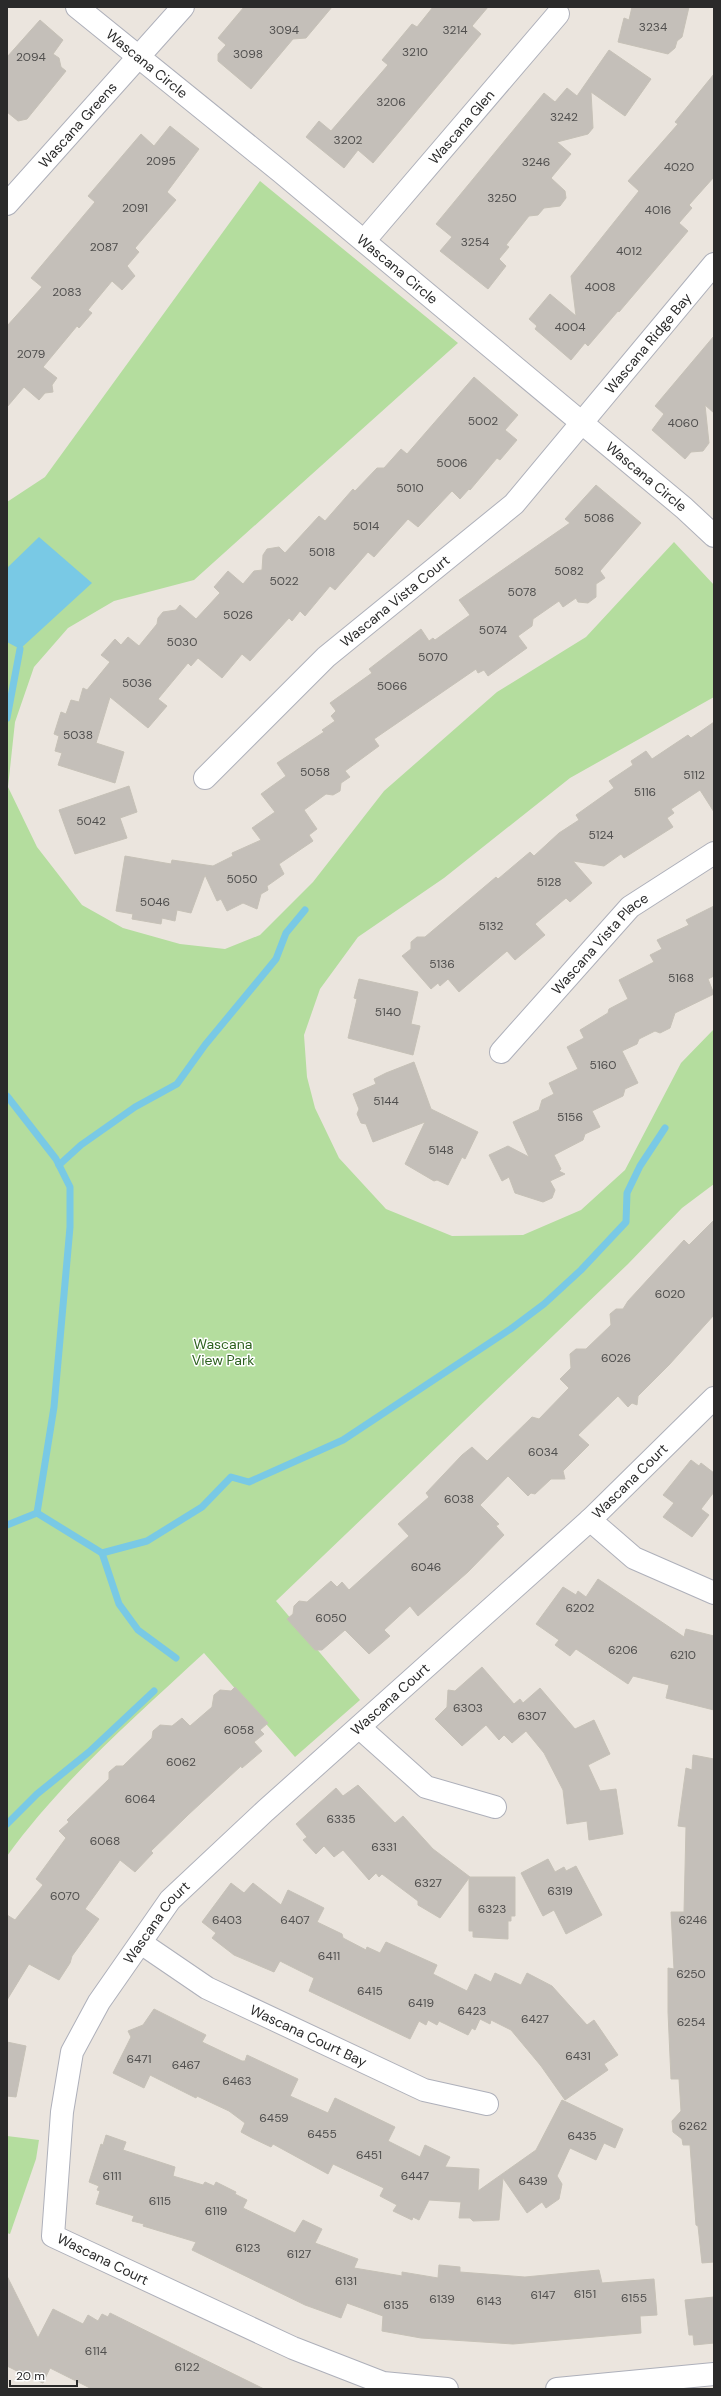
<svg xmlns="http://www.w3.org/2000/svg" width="721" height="2396" viewBox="0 0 721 2396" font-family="'DM Sans',sans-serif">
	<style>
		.green { fill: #b4dd9e }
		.water { fill: #79c9e5 }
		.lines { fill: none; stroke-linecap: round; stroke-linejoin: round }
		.stream { stroke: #79c9e5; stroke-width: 7 }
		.building { fill: #c4bfb9; stroke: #c6c1b7 }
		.minor-casing { stroke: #aeb0ba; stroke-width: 24 }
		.tertiary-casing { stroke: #aeb0ba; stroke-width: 24 }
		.minor { stroke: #fff; stroke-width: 22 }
		.tertiary { stroke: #fff; stroke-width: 22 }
		.labels { text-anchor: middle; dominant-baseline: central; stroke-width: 3; stroke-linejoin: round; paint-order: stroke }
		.number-label { font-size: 12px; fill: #504f4e }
		.street-label { font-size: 14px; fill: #2a2a2a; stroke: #fff }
		.park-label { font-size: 14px; fill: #2e6220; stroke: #fff }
	</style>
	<rect width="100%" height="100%" fill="#ebe5de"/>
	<g class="green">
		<path d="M260,181L458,343L194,580L114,601L68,628L34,667L15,722L8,787L37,847L82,905L123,928L180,944L225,949L260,935L313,882L384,791L497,692L586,637L674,542L714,585V697L570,778L444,878L358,937L320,989L304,1035L307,1077L315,1108L339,1158L386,1209L452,1236L523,1235L581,1210L625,1170L681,1063L714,1029V1184L682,1208L628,1264L276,1601L360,1700L295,1757L204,1653C135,1717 63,1779 7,1856V502L45,477Z"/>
		<polygon points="7,2136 39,2140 36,2159 10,2234 7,2233"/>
	</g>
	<polygon class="water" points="39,537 92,583 20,649 7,642 7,568"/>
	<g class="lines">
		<g class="stream">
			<polyline points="7,718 20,649"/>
			<polyline points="7,1096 56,1159 70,1187 70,1227 54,1407 37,1513"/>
			<polyline points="59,1165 81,1145 135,1107 177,1084 205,1045 276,959 286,933 305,910"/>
			<polyline points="37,1513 102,1553 147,1541 202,1507 231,1477 249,1482 343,1440 512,1328 544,1304 581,1270 626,1222 627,1193 640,1166 665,1128"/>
			<polyline points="7,1525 37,1513"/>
			<polyline points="102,1553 119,1604 138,1630 176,1658"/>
			<polyline points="7,1824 37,1794 89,1752 154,1691"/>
		</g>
	</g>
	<g class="building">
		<polygon points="244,7 332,7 306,38 293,39 251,89 218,61 218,54 226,45 218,38"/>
		<polygon points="433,7 488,7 472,26 481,34 373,163 358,150 344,168 306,137 319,121 331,131 388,65 382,60 412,24 417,27"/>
		<polygon points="632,7 689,7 682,37 677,41 675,48 668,54 618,42 624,18 629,20"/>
		<polygon points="40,20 63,40 53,54 59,58 61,67 66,71 27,119 18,121 7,112 7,57"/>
		<polygon points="609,50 651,79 625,116 591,92 593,128 588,134 557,142 571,154 551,178 565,191 566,198 560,206 544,208 538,215 529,216 506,245 509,247 499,259 506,266 488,289 440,251 452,237 436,224 544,93 555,102 567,88 577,96"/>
		<polygon points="714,74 714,177 689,205 692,208 679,223 688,231 619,312 618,311 588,346 585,343 571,360 535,329 537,326 529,319 550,294 576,316 571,276 639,191 628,181 678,124 675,122"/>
		<polygon points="170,126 199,149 167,192 176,200 135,248 139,252 127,266 135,276 122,290 112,281 88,310 92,313 79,328 77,326 43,367 57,378 52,385 53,392 45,393 39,400 24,387 7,407 7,326 42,287 31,278 95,202 88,196 141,134 154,146"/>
		<polygon points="714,336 714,413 705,405 709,443 703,451 691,452 685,459 652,430 664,414 655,406"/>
		<polygon points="474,377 518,415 505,430 517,440 500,460 497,458 470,490 469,489 460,499 452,491 418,527 408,519 374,557 368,552 335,590 330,586 305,616 300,611 292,621 289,618 250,661 242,654 222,678 198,658 191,666 188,663 158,699 167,706 148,728 110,697 96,743 124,752 115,783 58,765 62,753 55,751 59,736 54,734 61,712 66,714 71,700 79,702 83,688 87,690 110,662 101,655 115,639 121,645 128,637 139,646 157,624 158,618 163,612 176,610 180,605 196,619 220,593 214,587 228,571 243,584 254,571 262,570 263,555 267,549 279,547 285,553 319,516 325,521 353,489 355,491 377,468 384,468 401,449 407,454"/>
		<polygon points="596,485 641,523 600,571 605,578 596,584 596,597 588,603 578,602 576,598 563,607 559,601 533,619 532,626 518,636 527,648 488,676 484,670 478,673 476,669 374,739 379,746 345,771 350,777 341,783 340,791 333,795 326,794 304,810 317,829 309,835 313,841 279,864 284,874 267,886 268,890 261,894 257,909 243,903 227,911 221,899 217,901 205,875 191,913 177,910 175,921 162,918 161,924 132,919 133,914 116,911 125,856 171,864 172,860 213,866 233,856 232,853 261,840 252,828 275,812 261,794 286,776 277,763 324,732 322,730 335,721 331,716 336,711 330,703 372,673 369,669 421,629 429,641 433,638 435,640 470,615 459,600 570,523 565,519"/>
		<polygon points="714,722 714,812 700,790 671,809 674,813 667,818 673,827 624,858 621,854 604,866 573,861 592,883 570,902 566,898 535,924 545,935 515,960 507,951 459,992 448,979 440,986 438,983 431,989 402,956 411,949 411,942 417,937 425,937 496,877 498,879 530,852 534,856 559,833 579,820 576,815 614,788 609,781 633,765 631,761 646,751 652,759 688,735 691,738"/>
		<polygon points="129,786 137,812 120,818 127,838 75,854 59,810"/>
		<polygon points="714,906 714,976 708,979 714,994 675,1013 670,1028 660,1033 655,1031 639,1039 637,1044 622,1051 638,1083 625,1089 623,1096 592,1111 600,1127 585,1134 583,1140 554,1155 561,1169 559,1171 565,1174 550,1181 555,1190 552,1198 543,1202 515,1193 509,1177 502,1181 489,1155 508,1146 529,1157 513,1122 539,1110 542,1100 554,1094 549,1083 578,1069 567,1047 584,1038 580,1030 608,1013 609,1009 628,999 619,980 654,962 650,955 662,949 657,940 689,925 686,920"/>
		<polygon points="359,979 418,992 411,1024 420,1026 413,1055 348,1038 357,999 354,998"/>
		<polygon points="414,1062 431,1109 478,1132 465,1159 462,1157 448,1185 437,1180 434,1181 405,1164 425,1122 373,1142 366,1124 361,1123 357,1114 359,1109 353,1094 376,1084 374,1079 386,1073"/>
		<polygon points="714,1220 714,1315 669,1365 638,1396 637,1405 632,1403 628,1407 618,1396 578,1435 589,1445 563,1471 565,1479 551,1479 535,1494 531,1493 528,1496 508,1476 480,1505 499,1524 496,1526 504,1535 468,1572 418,1616 410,1606 384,1630 390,1636 369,1654 345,1630 322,1650 315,1650 287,1619 293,1614 294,1606 299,1601 307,1602 331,1581 337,1587 342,1582 349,1590 409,1536 398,1524 429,1497 426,1493 462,1455 472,1447 487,1461 532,1417 539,1419 569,1388 560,1379 571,1368 570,1354 576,1349 586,1349 611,1325 610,1314 616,1309 623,1309 628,1301 684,1240 689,1245"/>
		<polygon points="691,1460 699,1466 701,1463 714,1473 714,1492 701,1509 709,1515 692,1537 663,1517 674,1503 663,1495"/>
		<polygon points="598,1579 684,1637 686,1629 714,1636 714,1710 666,1698 669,1685 633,1676 628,1684 576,1649 570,1656 555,1645 559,1640 536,1624 563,1587 576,1595 578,1591 586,1597"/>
		<polygon points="482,1667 514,1704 520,1699 523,1703 540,1688 575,1729 594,1720 610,1754 588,1765 600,1791 616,1789 623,1834 589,1840 587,1821 567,1824 563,1790 544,1753 526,1731 512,1743 504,1735 499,1740 486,1725 462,1746 435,1719 447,1707 448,1690 455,1691"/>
		<polygon points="235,1687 268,1723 260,1730 264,1734 254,1742 262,1751 242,1768 241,1766 188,1815 151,1851 153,1853 135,1872 120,1860 85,1909 99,1919 72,1956 70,1963 59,1980 29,1964 7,2000 7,1915 15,1920 43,1885 36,1879 66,1838 59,1831 69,1822 67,1820 109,1779 109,1772 116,1766 123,1766 152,1738 153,1731 160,1725 172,1726 182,1718 190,1726 212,1707 214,1695 220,1690 231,1691"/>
		<polygon points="693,1755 714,1759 714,2262 702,2263 698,2226 696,2225 690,2145 683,2145 682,2139 673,2132 672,2121 681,2111 679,2079 671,2079 668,2012 668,1968 674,1969 671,1912 684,1912 686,1827 678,1826 686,1768 692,1770"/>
		<polygon points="358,1785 395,1823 403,1816 433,1849 470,1877 515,1877 515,1916 511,1916 511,1921 508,1921 508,1939 473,1937 473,1931 469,1931 469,1878 440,1918 418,1905 418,1901 382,1874 379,1877 376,1873 369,1880 343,1850 334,1857 324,1846 316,1854 303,1840 307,1837 296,1824 336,1788 343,1796"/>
		<polygon points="548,1859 555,1872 564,1867 566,1871 576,1866 602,1915 566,1934 554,1910 543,1916 521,1873"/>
		<polygon points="231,1883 244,1893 253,1883 281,1905 288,1890 324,1908 317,1922 342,1934 343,1938 366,1950 367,1947 380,1953 386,1942 437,1965 433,1974 467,1991 475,1974 491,1982 495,1973 521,1985 527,1973 552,1986 587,2025 594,2020 618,2055 604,2064 608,2070 565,2100 541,2066 511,2030 491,2020 490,2024 480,2019 475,2030 472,2028 468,2035 439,2021 437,2025 428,2020 426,2025 419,2021 410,2039 309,1991 314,1978 280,1961 274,1972 234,1955 212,1938 216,1933 202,1922"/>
		<polygon points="154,2009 206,2035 202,2042 242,2061 245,2061 247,2055 298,2079 290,2096 328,2113 335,2098 395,2127 388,2141 420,2157 425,2145 450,2157 445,2167 479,2169 478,2191 536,2150 562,2100 623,2129 615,2148 604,2143 596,2160 570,2148 557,2176 562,2184 559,2199 546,2208 542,2202 527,2213 503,2178 499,2220 473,2221 470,2218 459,2218 461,2202 429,2200 419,2220 413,2217 412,2220 393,2211 397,2205 380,2196 384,2188 333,2164 328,2174 273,2144 271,2147 252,2138 241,2132 245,2123 229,2111 197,2096 196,2098 150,2075 144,2088 113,2073 131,2037 128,2031 143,2025"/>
		<polygon points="7,2042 26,2046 16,2097 7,2096"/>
		<polygon points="106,2135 126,2142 123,2150 175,2167 173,2176 203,2185 205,2182 214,2186 216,2182 236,2192 235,2194 247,2200 243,2208 295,2233 303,2220 322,2229 315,2243 358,2259 354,2268 402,2276 402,2272 438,2278 439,2265 460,2267 460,2272 525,2277 599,2270 602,2283 654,2279 657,2315 640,2316 641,2333 513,2344 421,2338 382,2331 383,2316 347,2303 341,2318 305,2305 192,2250 196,2242 143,2226 144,2224 132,2221 134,2216 96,2204 100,2191 97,2190 99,2186 89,2182 101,2144 103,2145"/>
		<polygon points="7,2276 38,2338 53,2309 83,2324 88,2315 98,2321 102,2314 108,2317 110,2313 264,2389 92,2389 50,2368 43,2383 27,2376 7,2366"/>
		<polygon points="714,2297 714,2343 694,2345 693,2335 689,2335 685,2300"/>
	</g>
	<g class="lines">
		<g class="minor-casing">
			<g id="minor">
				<path id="s1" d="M7,204L183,7"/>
				<path id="s2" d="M364,241L558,14"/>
				<path id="s3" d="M205,778L326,657L514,504L714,264"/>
				<path id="s4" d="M501,1052L630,907L714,853"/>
				<polyline points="590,1520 634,1558 714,1593"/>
				<polyline points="360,1728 426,1787 495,1807"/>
				<path id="s5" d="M141,1943L207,1988L424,2090L487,2104"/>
				<path id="s6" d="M447,2389L383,2383L293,2348L53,2236L62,2112L72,2052L99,2002L170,1900L265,1811L590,1520L714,1398"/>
				<polyline points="557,2389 714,2374"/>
			</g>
		</g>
		<g class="tertiary-casing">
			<g id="tertiary">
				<path id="s7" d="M77,7L281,172L684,508L714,536"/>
			</g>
		</g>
		<use href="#minor" class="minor"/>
		<use href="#tertiary" class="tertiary"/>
	</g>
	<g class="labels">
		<g class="number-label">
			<text x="653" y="27">3234</text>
			<text x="284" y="30">3094</text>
			<text x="455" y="30">3214</text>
			<text x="415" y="52">3210</text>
			<text x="248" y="54">3098</text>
			<text x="31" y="57">2094</text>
			<text x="391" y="102">3206</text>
			<text x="564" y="117">3242</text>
			<text x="348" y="140">3202</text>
			<text x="161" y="161">2095</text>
			<text x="536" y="162">3246</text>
			<text x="679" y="167">4020</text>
			<text x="502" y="198">3250</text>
			<text x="135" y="208">2091</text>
			<text x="658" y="210">4016</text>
			<text x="475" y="242">3254</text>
			<text x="104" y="247">2087</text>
			<text x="629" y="251">4012</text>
			<text x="600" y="287">4008</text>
			<text x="67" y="292">2083</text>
			<text x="570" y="327">4004</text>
			<text x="31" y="354">2079</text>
			<text x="483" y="421">5002</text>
			<text x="683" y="423">4060</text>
			<text x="452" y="463">5006</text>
			<text x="410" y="488">5010</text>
			<text x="599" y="518">5086</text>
			<text x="366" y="526">5014</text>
			<text x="322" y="552">5018</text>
			<text x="569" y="571">5082</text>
			<text x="284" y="581">5022</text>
			<text x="522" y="592">5078</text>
			<text x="238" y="615">5026</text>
			<text x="493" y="630">5074</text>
			<text x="182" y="642">5030</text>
			<text x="433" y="657">5070</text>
			<text x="137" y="683">5036</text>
			<text x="392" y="686">5066</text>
			<text x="78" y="735">5038</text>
			<text x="315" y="772">5058</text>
			<text x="694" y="775">5112</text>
			<text x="645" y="792">5116</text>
			<text x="91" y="821">5042</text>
			<text x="601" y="835">5124</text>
			<text x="242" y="879">5050</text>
			<text x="549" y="882">5128</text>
			<text x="155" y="902">5046</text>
			<text x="491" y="926">5132</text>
			<text x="442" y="964">5136</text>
			<text x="681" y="978">5168</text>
			<text x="388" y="1012">5140</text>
			<text x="603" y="1065">5160</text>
			<text x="386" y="1101">5144</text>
			<text x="570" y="1117">5156</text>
			<text x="441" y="1150">5148</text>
			<text x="670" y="1294">6020</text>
			<text x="616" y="1358">6026</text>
			<text x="543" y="1452">6034</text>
			<text x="459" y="1499">6038</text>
			<text x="426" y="1567">6046</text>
			<text x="580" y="1608">6202</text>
			<text x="331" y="1618">6050</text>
			<text x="623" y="1650">6206</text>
			<text x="683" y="1655">6210</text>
			<text x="468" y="1708">6303</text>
			<text x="532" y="1716">6307</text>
			<text x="239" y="1730">6058</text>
			<text x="181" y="1762">6062</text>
			<text x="140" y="1799">6064</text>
			<text x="341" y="1819">6335</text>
			<text x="105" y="1841">6068</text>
			<text x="384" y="1847">6331</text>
			<text x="428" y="1883">6327</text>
			<text x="560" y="1891">6319</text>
			<text x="65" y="1896">6070</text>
			<text x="492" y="1909">6323</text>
			<text x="227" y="1920">6403</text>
			<text x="295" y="1920">6407</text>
			<text x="693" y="1920">6246</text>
			<text x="329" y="1956">6411</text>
			<text x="691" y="1974">6250</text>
			<text x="370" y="1991">6415</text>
			<text x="421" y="2003">6419</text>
			<text x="472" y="2011">6423</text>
			<text x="535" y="2019">6427</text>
			<text x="691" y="2022">6254</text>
			<text x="578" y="2056">6431</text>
			<text x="139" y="2059">6471</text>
			<text x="186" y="2065">6467</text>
			<text x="237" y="2081">6463</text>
			<text x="274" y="2118">6459</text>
			<text x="693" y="2126">6262</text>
			<text x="322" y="2134">6455</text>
			<text x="582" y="2136">6435</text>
			<text x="369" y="2155">6451</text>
			<text x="112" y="2176">6111</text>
			<text x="415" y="2176">6447</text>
			<text x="533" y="2181">6439</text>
			<text x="160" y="2201">6115</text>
			<text x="216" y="2211">6119</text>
			<text x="248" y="2248">6123</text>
			<text x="299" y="2254">6127</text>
			<text x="346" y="2281">6131</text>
			<text x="585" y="2294">6151</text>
			<text x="543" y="2295">6147</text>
			<text x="634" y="2298">6155</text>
			<text x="442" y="2299">6139</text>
			<text x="489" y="2301">6143</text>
			<text x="396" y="2305">6135</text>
			<text x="96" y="2351">6114</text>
			<text x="187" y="2367">6122</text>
		</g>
		<g class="street-label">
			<text stroke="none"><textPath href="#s7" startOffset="90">Wascana Circle</textPath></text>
			<text stroke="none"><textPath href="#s1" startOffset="106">Wascana Greens</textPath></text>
			<text stroke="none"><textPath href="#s2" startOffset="150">Wascana Glen</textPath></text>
			<text stroke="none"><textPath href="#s7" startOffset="414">Wascana Circle</textPath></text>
			<text stroke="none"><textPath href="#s3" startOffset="623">Wascana Ridge Bay</textPath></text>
			<text stroke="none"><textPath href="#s7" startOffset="738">Wascana Circle</textPath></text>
			<text stroke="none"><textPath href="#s3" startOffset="260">Wascana Vista Court</textPath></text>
			<text stroke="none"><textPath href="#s4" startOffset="147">Wascana Vista Place</textPath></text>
			<text stroke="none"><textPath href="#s6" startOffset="1414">Wascana Court</textPath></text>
			<text stroke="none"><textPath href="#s6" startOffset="1090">Wascana Court</textPath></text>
			<text stroke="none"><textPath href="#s6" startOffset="766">Wascana Court</textPath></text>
			<text stroke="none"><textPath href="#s5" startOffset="192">Wascana Court Bay</textPath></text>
			<text transform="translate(103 2259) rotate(26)">Wascana Court</text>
		</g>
		<g class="park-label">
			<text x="223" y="1344">Wascana<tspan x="223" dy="16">View Park</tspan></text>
		</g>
	</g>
	<rect width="721" height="2396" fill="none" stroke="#2a2a2a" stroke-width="16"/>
	<path d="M10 2380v6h67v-6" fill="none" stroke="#2a2a2a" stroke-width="2"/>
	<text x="16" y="2380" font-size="12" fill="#2a2a2a" stroke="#ffffff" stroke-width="3" paint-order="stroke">20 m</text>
</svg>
